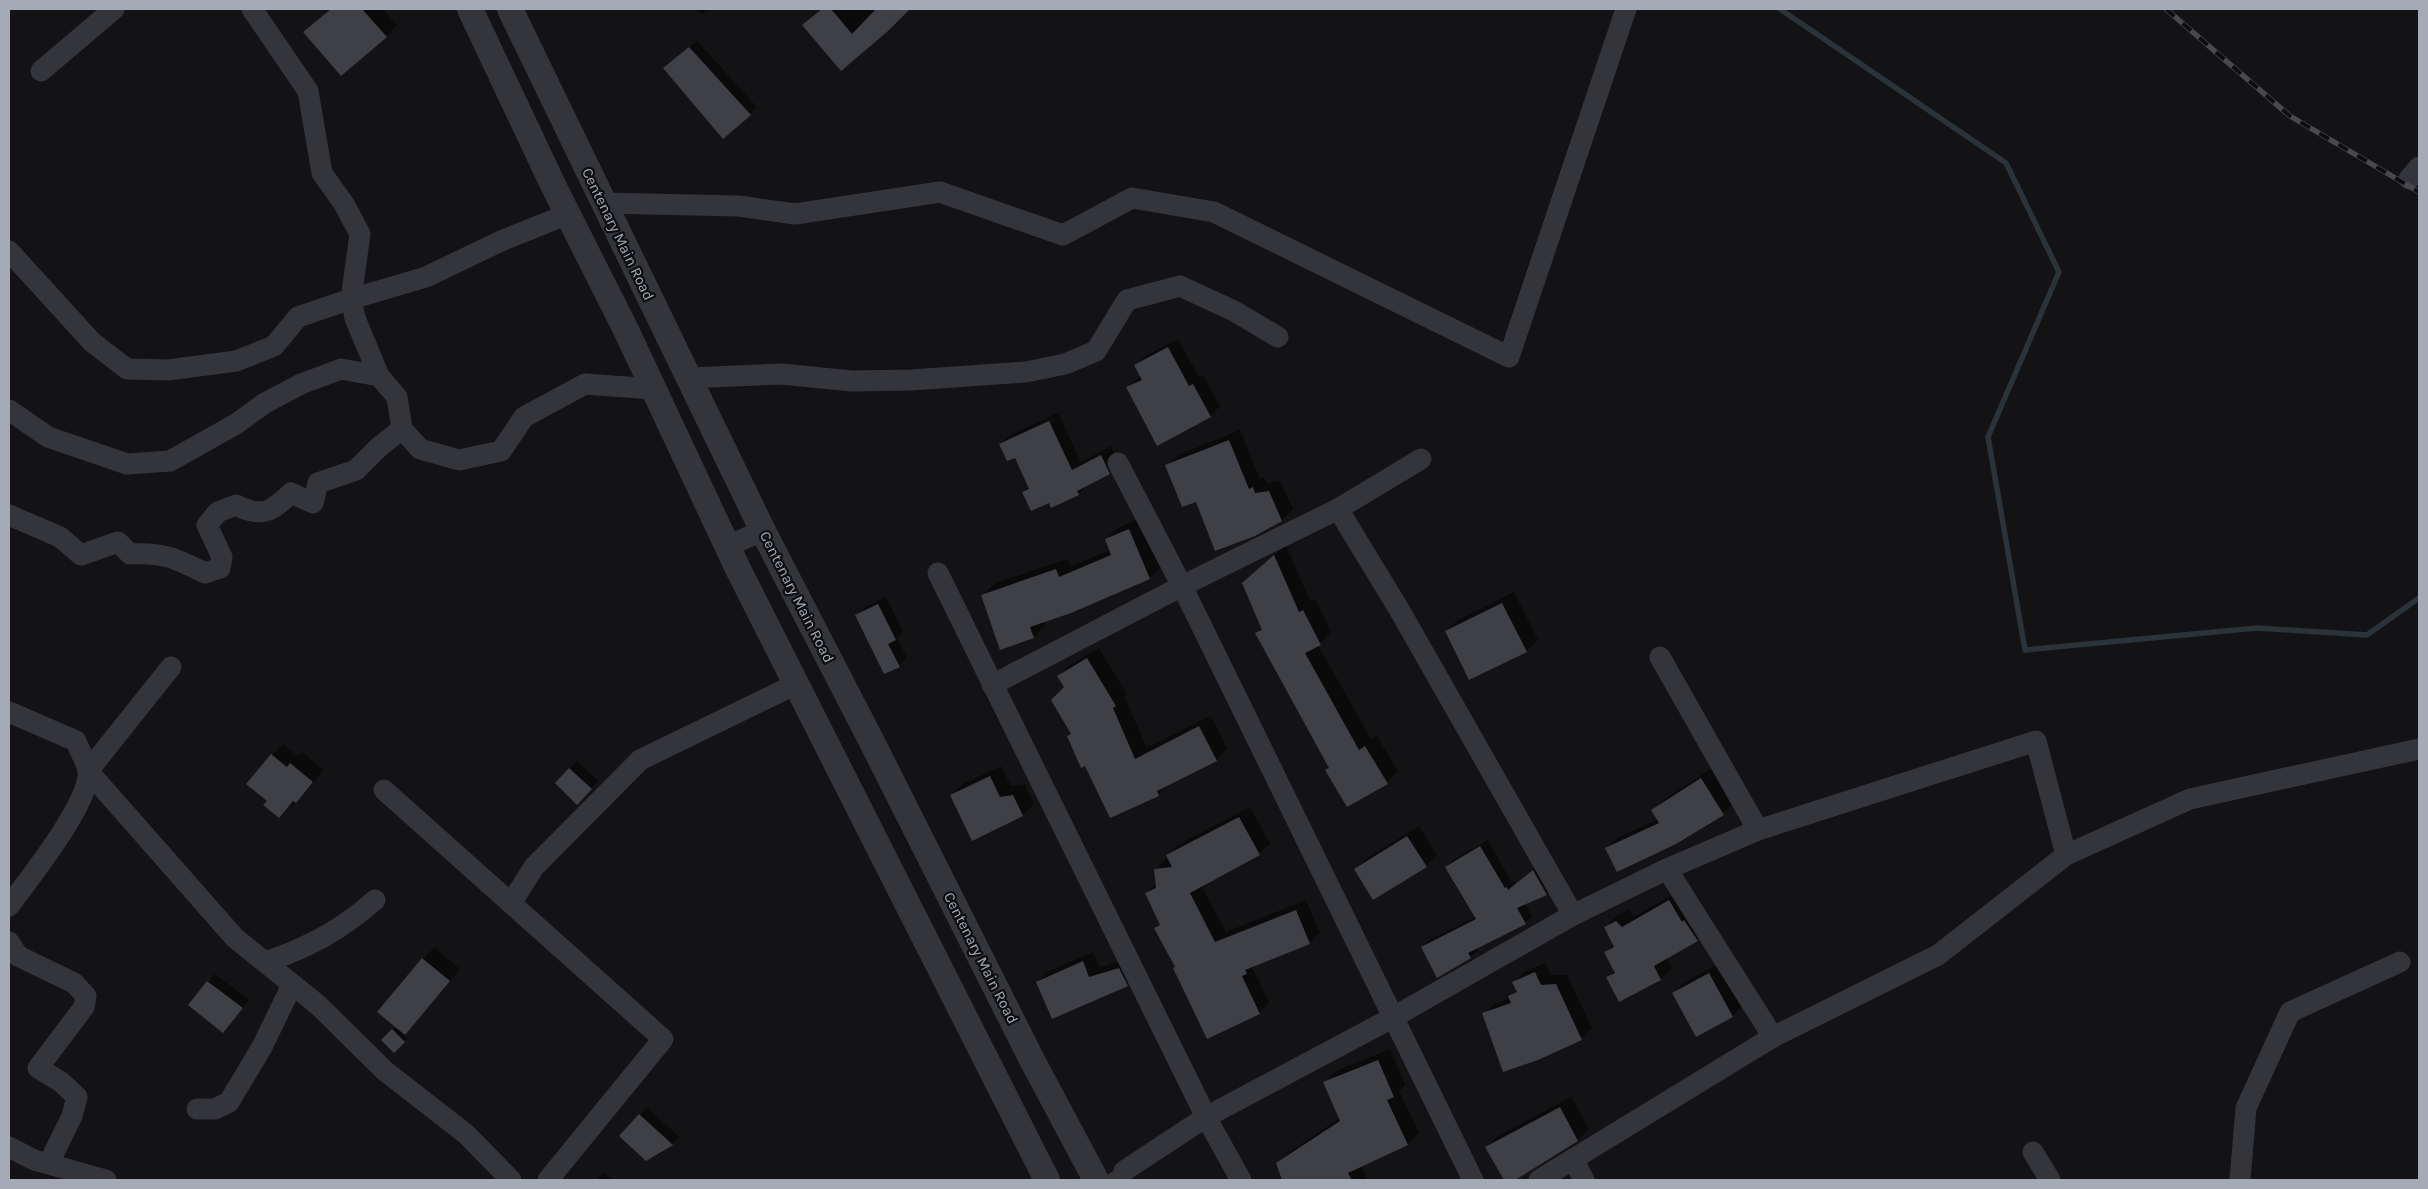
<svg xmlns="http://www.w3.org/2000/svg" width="2428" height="1189" viewBox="0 0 2428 1189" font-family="Karla,sans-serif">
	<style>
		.shadow { fill: #0007; fill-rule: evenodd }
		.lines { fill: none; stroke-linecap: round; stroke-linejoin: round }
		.stream { stroke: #293339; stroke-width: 5.5 }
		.building { fill: #3f4045 }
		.service { stroke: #34353a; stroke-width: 10 }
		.minor { stroke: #34353a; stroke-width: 21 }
		.tertiary { stroke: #34353a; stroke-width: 26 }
		.rail-casing { stroke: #47494f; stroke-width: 5.5 }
		.rail { stroke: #0e0e10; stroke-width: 4; stroke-dasharray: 11; stroke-linecap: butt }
		.labels { text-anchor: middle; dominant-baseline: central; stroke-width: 4.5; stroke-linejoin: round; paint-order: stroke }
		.street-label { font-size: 15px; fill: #a4aab6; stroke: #0e0e10 }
	</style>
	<rect width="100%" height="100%" fill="#131315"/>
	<g class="shadow">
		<polygon points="331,9 383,9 397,25 386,36 305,32"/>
		<polygon points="692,9 707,9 703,14"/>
		<polygon points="822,9 909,9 888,30 841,69 804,25"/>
		<polygon points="697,41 757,107 750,114 664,68"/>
		<polygon points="1178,339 1199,377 1203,375 1220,406 1211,416 1157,444 1127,388 1141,376 1136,366 1145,356"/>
		<path d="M1058,413L1081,462L1111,446L1118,464L1109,473L1088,484L1078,494L1049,501L1023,492L1029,486L1015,456L1000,444L1010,435ZM1054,418L1055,420L1010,441V438Z"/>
		<polygon points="1240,430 1260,479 1264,477 1266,483 1280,481 1293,509 1282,520 1197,500 1167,466 1178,455"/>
		<polygon points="1140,518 1161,567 1149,578 1043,621 1045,626 1034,637 983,595 994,584 1067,559 1070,566 1111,550 1106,539 1118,528"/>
		<polygon points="1286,545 1310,601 1315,599 1331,632 1318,645 1371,739 1377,736 1398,771 1387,783 1327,770 1330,767 1257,634 1263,628 1243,583"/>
		<polygon points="1514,592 1538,640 1526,651 1446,631 1458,620"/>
		<polygon points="886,597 903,632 897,638 907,658 899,666 857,615 864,608"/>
		<polygon points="1099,648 1127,694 1124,696 1147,748 1211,716 1227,748 1216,760 1170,783 1158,794 1111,817 1086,764 1068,736 1072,732 1066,687 1059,676 1070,665"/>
		<polygon points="283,744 298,756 302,752 324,770 307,790 279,816 268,800 272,755"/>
		<polygon points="577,761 598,781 577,803 556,783"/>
		<polygon points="1001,766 1011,786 1025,784 1034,804 1023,815 951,796 963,784"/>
		<polygon points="1711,769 1733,804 1723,814 1607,848 1617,838 1658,819 1653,810 1663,800"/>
		<polygon points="1250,807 1270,844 1259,854 1201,885 1226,932 1306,900 1320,933 1309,943 1252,967 1269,1002 1259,1013 1208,1037 1156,928 1161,923 1146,893 1157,883 1156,869 1166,859 1169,858 1168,855 1178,845"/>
		<polygon points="1419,826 1437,855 1426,866 1355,869 1367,858"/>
		<polygon points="1488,840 1512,883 1514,881 1516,884 1540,864 1553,887 1546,894 1525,903 1532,916 1525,923 1476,948 1478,950 1471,957 1422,947 1429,940 1475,917 1446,867 1453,860"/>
		<polygon points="1681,890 1708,929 1697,940 1667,958 1672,967 1661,979 1620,1000 1608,978 1615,970 1605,953 1614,944 1605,927 1617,916 1628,910 1634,917"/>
		<polygon points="434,947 460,969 403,1034 407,1038 394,1051 383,1040 397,1026 379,1011"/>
		<polygon points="1093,952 1100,967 1129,959 1137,975 1127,985 1037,982 1047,972"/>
		<polygon points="1545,963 1551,975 1567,975 1592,1028 1581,1039 1484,1014 1494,1004 1510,998 1517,989 1514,982 1524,972"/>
		<polygon points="1720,963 1743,1005 1732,1016 1673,993 1685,982"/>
		<polygon points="215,974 249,1000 230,1024 190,1005"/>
		<polygon points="1390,1049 1405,1085 1399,1091 1419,1132 1408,1144 1361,1166 1368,1180 1283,1180 1278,1164 1289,1152 1340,1118 1325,1082 1336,1071"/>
		<polygon points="1571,1097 1589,1129 1577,1140 1511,1180 1505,1180 1487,1147 1498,1136"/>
		<polygon points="647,1107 679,1137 672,1144 646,1159 621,1136"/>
		<polygon points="603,1173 613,1180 596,1180"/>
	</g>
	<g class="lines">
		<polyline class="stream" points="1780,9 2006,163 2059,272 1988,437 2025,650 2257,628 2367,635 2419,598"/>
	</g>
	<g class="building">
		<polygon points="331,9 362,9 387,37 341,76 303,32"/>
		<polygon points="822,9 831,9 852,34 876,9 910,9 888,31 841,71 802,25"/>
		<polygon points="689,47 751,115 723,139 663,68"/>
		<polygon points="1168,347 1189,386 1193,384 1211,417 1157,446 1126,387 1142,380 1134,365"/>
		<polygon points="1049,421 1072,470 1101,455 1110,474 1077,491 1079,495 1051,508 1049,503 1031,511 1022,492 1029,489 1015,458 1007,461 999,444"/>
		<polygon points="1229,440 1249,489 1253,487 1255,493 1269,491 1282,521 1255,536 1215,551 1196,502 1182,507 1165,465"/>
		<polygon points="1129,529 1150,579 1071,613 1030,627 1034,638 1000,650 981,595 1056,569 1059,577 1111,555 1105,539"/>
		<polygon points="1274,555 1299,612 1303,610 1321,645 1305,653 1359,750 1365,746 1388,784 1347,807 1325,770 1329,768 1255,633 1262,630 1242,583"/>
		<polygon points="1502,603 1527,652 1469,680 1445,631"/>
		<polygon points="878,604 896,640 888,644 900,667 884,674 855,615"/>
		<polygon points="1087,658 1116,706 1113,708 1135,759 1199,726 1217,761 1157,791 1159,796 1110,818 1085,766 1081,768 1067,736 1071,734 1051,700 1064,687 1057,676"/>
		<polygon points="271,754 287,767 290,763 313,782 296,803 293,801 279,818 263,805 267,801 246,784"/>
		<polygon points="569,768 592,789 577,805 555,783"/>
		<polygon points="990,776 1000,797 1013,795 1023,816 972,841 950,795"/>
		<polygon points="1701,778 1724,815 1676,844 1617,872 1605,848 1659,823 1651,810"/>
		<polygon points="1239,817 1260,855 1190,893 1215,942 1296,910 1310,944 1245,970 1247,974 1242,976 1260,1014 1207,1039 1173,968 1175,967 1154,928 1160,925 1145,893 1156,888 1154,869 1172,867 1166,855"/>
		<polygon points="1407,836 1427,867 1373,900 1354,869"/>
		<polygon points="1480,846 1505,888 1507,887 1508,890 1533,870 1547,895 1517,908 1526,924 1468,953 1471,958 1437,978 1421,947 1476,919 1445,867"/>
		<polygon points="1669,900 1682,922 1684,920 1698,941 1654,966 1661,980 1619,1002 1606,977 1615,973 1604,952 1614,947 1604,927 1616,921 1622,927"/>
		<polygon points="422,958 450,981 405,1035 377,1012"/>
		<polygon points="1083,961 1089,977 1119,968 1128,986 1052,1019 1036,982"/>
		<polygon points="1535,972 1541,985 1556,984 1582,1040 1538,1060 1503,1072 1482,1013 1511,1003 1508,996 1517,992 1512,982"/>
		<polygon points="1709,973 1733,1017 1696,1037 1672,993"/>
		<polygon points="207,981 243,1008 223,1033 188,1005"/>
		<polygon points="392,1029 405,1042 394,1053 381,1040"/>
		<polygon points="1378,1060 1394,1097 1387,1100 1408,1145 1348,1173 1352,1180 1282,1180 1276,1163 1340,1121 1323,1082"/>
		<polygon points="1560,1107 1578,1141 1515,1180 1504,1180 1485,1147"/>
		<polygon points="639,1114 673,1145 646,1161 619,1136"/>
	</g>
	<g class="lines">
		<polyline class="service" points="1108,1180 1124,1171"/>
		<g class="minor">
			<polyline points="252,9 308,91 322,173 344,204 360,234 351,299 355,318 379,376"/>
			<polyline points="41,71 114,9"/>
			<polyline points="2409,179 2419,167"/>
			<polyline points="603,203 739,206 795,214 940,192 1063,235 1132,198 1214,212 1509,357 1626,9"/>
			<polyline points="9,251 92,342 127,369 168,370 236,361 274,346 298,317 351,299 426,277 501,241 568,214"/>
			<polyline points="688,378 781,374 852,381 911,380 1026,372 1065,364 1096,351 1127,300 1180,286 1234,311 1278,337"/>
			<polyline points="9,410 48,437 127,464 170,461 236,424 265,403 301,384 341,369 379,376 397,397 402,429 420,449 459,460 501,451 524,417 585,384 653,389"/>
			<polyline points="1118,463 1182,586 1473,1180"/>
			<polyline points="1338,509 1400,611 1573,915"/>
			<path d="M9,515L60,537L81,555L118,542L130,554C163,552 175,558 205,573L220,568L222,557L207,525L218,512L236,505C262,518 271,512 291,493L313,503L318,483L356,470L379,447L402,429"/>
			<polyline points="727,546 763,531"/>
			<polyline points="938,573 1206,1117 1241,1180"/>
			<polyline points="1660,657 1758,830"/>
			<polyline points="171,667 88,771 235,938 318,1005 385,1071 466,1134 511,1180"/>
			<polyline points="992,685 1182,586 1338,509 1421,459"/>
			<path d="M9,712L76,741C79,750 86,761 88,770C92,801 28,880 9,906"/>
			<polyline points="384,790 663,1039 548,1180"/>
			<polyline points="1667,869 1773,1037"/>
			<polyline points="511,903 534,867 640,760 796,684"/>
			<polyline points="9,942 18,956 74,983 86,996 84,1007 38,1068 61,1082 77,1097 72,1116 49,1163"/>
			<path d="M265,962C308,948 341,930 375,900"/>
			<polyline points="197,1109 215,1109 229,1102 262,1047 292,985"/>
			<polyline points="9,1147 34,1160 106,1180"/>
			<polyline points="2033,1152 2050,1180"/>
			<polyline points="1573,1159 1584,1180"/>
			<polyline points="1124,1171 1206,1117 1392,1018 1573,915 1667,869 1758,830 2036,741 2066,855"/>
			<polyline points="1539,1180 1773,1037 1938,955 2066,855 2190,799 2419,749"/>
			<polyline points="2240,1180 2246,1108 2290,1012 2400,962"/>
		</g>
		<g class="tertiary">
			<polyline points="470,9 554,187 626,330 738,569 1047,1180"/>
			<polyline points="510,9 763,531 873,744 1031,1058 1096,1180"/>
		</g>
		<g class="rail-casing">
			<polyline id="rail" points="2166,9 2290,116 2419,192"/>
		</g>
		<use href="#rail" class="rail"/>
	</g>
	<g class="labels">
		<g class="street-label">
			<text transform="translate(618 234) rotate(64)">Centenary Main Road</text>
			<text transform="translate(797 597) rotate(63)">Centenary Main Road</text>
			<text transform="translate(981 958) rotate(63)">Centenary Main Road</text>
		</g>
	</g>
	<rect width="2428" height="1189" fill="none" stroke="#a4aab6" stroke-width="20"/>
</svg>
